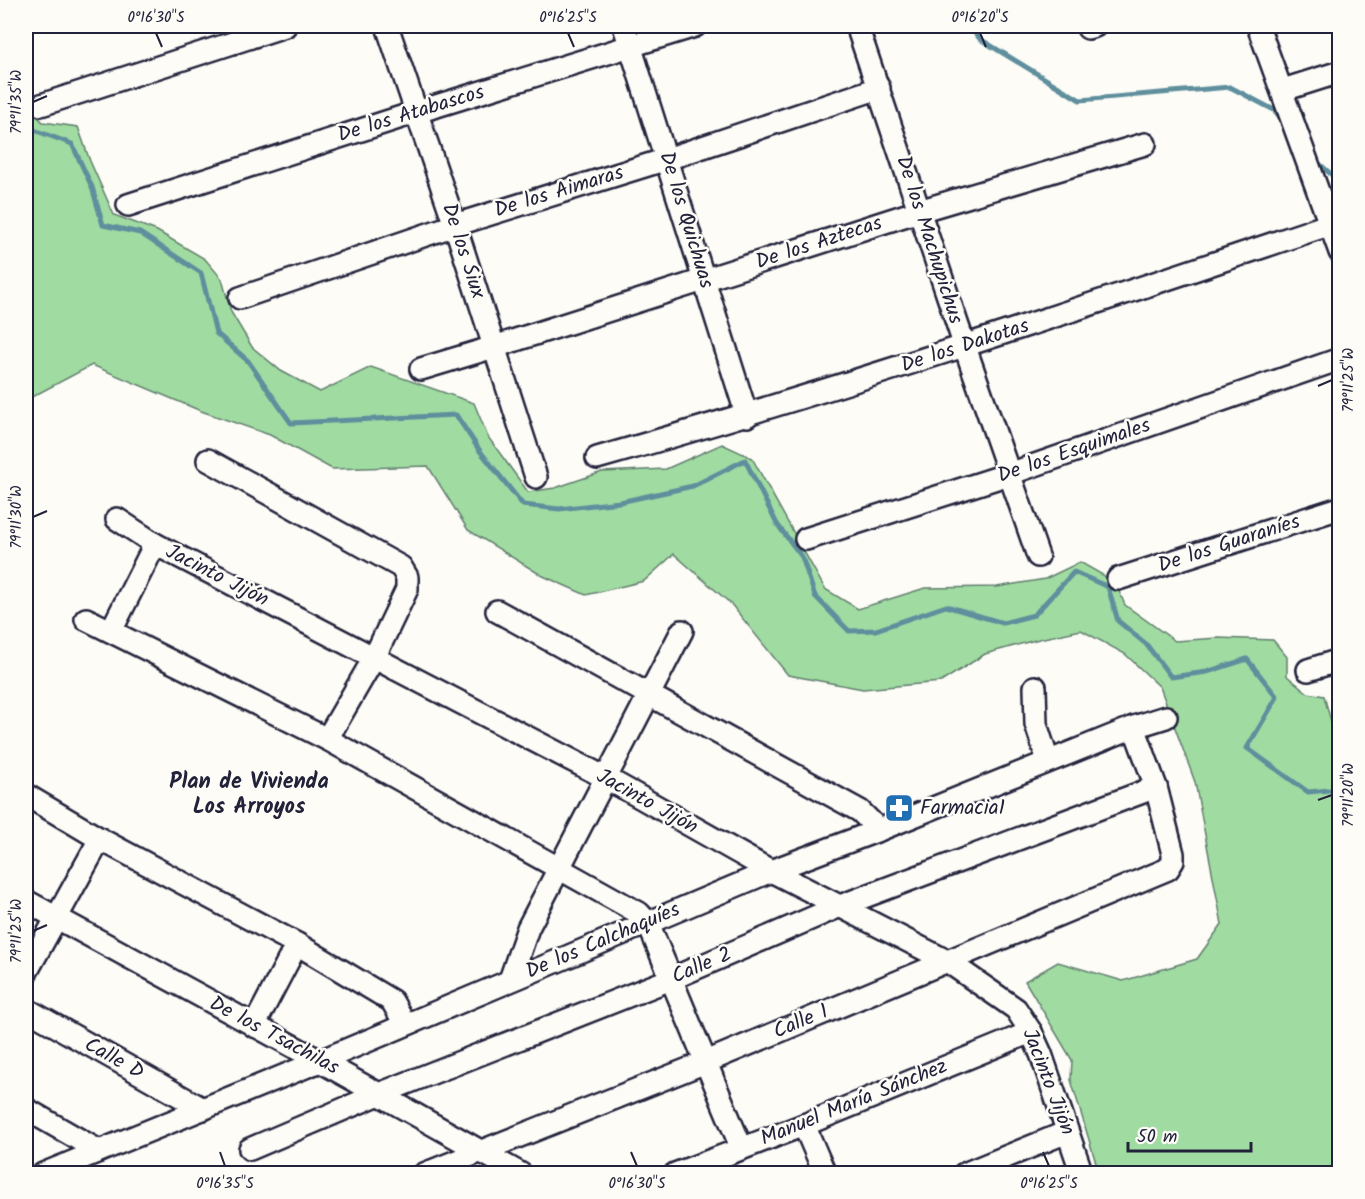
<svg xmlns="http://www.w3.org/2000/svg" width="1365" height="1199" viewBox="0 0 1365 1199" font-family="Kalam,sans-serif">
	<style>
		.green { fill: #a0dba1; stroke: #617e6e; stroke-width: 1.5 }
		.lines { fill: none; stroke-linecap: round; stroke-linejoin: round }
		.stream { stroke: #5f8f9d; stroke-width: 5 }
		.minor-casing { stroke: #22223b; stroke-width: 26 }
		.minor { stroke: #fdfcf7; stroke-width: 21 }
		.ticks { fill: none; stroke: #22223b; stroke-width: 2 }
		.labels { text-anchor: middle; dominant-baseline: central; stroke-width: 5; stroke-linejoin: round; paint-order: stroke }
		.street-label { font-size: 21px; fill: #22223b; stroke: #fdfcf7 }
		.poi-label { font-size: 21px; fill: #22223b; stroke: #fdfcf7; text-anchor: start }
		.neighbourhood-label { font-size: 22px; font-weight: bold; fill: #22223b; stroke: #fdfcf7 }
		.neatline { fill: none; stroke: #22223b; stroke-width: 2 }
		.ticks-label { font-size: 15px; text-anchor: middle; fill: #22223b }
	</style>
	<rect width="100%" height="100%" fill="#fdfcf7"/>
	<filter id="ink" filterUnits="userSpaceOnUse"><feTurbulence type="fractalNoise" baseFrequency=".0167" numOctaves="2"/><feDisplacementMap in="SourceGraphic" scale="12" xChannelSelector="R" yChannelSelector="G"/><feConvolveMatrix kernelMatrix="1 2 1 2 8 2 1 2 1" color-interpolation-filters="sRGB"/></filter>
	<g filter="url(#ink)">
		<polygon class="green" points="26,105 43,122 78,127 90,161 114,215 157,231 205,259 222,279 231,312 252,347 281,371 320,392 371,367 474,403 488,437 528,492 555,488 602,472 666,469 722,444 752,458 825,589 858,609 925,588 997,587 1045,579 1080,562 1115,582 1125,605 1175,641 1218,638 1273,640 1287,657 1287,676 1308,693 1324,696 1335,736 1339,737 1339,1164 1312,1174 1099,1173 1071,1080 1072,1060 1025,981 1058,962 1123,981 1197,959 1222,924 1195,782 1160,687 1125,654 1081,630 1039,639 985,654 941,682 863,689 788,675 731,604 674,554 644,581 586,595 541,575 468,530 428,466 332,469 270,435 201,411 92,365 26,400"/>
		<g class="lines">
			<g class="stream">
				<polyline points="969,26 980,39 1080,100 1230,87 1274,110 1284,122"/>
				<polyline points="26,127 72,144 92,187 103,225 140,233 201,273 216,333 248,361 291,423 456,415 480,451 523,505 559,509 620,502 693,486 745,460 777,524 802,557 815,596 849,631 876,630 946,606 1003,623 1034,615 1074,572 1108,587 1118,621 1146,644 1171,677 1207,672 1247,659 1277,697 1247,748 1308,792 1340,789"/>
				<polyline points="1316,161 1340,182"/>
			</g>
			<g class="minor-casing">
				<g id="minor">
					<polyline points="387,26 455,225 536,477"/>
					<polyline points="624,26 747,416"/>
					<polyline points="857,26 965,347 1038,556"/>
					<polyline points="1258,26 1340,252"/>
					<polyline points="1088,28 1095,26"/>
					<polyline points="1283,90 1340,72"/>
					<polyline points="41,105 285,26"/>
					<polyline points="128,205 417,112 695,26"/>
					<polyline points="240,298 455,225 667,159 879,88"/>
					<polyline points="421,369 494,347 919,211 1145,144"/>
					<path d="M597,458C844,388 1087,306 1331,224"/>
					<polyline points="208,460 401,567 407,577 407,589 374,658 327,739"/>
					<polyline points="117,519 155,544 606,778 771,871 947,961 1016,1009 1031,1032 1041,1054 1082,1174"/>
					<polyline points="806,539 1009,474 1340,359"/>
					<polyline points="1118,579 1340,508"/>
					<polyline points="497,611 860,811 879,830"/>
					<polyline points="86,619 327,739 639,913 648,923 741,1147"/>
					<polyline points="111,631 155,544"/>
					<polyline points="1308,670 1340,660"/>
					<polyline points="1035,687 1036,724 1048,761"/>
					<polyline points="26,795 100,839 297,944 392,1001 405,1024"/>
					<polyline points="26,901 320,1061 521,1174"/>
					<polyline points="26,973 100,839"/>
					<polyline points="510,980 528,928 682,631"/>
					<polyline points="26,1009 203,1109"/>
					<polyline points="254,1026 297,944"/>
					<polyline points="26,1109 99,1151"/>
					<polyline points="804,1125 825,1174"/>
					<polyline points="250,1149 379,1094 671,979 840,906 1156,787"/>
					<polyline points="43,1174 320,1061 771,871 879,830 1134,727 1166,717"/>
					<polyline points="424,1174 706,1062 1168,869 1173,861 1173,854 1156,787 1134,727"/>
					<polyline points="675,1174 804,1125 1031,1032"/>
					<polyline points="964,1174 1067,1132"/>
				</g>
			</g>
			<use href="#minor" class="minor"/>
		</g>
	</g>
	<path class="ticks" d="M156,33L162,47M568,33L574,47M980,33L986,47M33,102L47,96M1318,386L1332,380M33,517L47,511M1318,800L1332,795M33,931L47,925M220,1152L225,1166M631,1152L637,1166M1043,1152L1049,1166"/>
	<defs>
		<g id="pharmacy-square" transform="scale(1.5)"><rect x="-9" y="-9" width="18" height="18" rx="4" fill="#1f6fb2" stroke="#fdfcf7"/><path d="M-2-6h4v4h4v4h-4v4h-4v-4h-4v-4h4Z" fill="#fff"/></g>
	</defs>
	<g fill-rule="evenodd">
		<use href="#pharmacy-square" x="899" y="808"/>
	</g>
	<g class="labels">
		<g class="street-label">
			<text transform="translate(411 114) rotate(-17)">De los Atabascos</text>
			<text transform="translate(559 192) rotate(-17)">De los Aimaras</text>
			<text transform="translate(686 220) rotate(73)">De los Quichuas</text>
			<text transform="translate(929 240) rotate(72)">De los Machupichus</text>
			<text transform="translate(819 243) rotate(-18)">De los Aztecas</text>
			<text transform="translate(463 251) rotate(72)">De los Siux</text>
			<text transform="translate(965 346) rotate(-18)">De los Dakotas</text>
			<text transform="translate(1074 451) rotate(-19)">De los Esquimales</text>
			<text transform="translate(1229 544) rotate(-18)">De los Guaraníes</text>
			<text transform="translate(217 576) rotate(27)">Jacinto Jijón</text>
			<text transform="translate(647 802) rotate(29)">Jacinto Jijón</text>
			<text transform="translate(603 941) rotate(-23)">De los Calchaquíes</text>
			<text transform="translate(702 966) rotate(-23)">Calle 2</text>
			<text transform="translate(801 1022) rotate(-23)">Calle 1</text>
			<text transform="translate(274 1036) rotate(28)">De los Tsachilas</text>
			<text transform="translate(114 1059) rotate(29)">Calle D</text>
			<text transform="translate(1048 1082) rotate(69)">Jacinto Jijón</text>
			<text transform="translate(854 1103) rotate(-22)">Manuel María Sánchez</text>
		</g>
		<g class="poi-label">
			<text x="920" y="808">Farmacia1</text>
		</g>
		<g class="neighbourhood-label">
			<text x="249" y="782">Plan de Vivienda<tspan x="249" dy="25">Los Arroyos</tspan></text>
		</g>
	</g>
	<rect width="1365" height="1199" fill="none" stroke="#fdfcf7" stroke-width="66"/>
	<path d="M1128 1142v9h123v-9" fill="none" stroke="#22223b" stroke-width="3"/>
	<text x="1137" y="1142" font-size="18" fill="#22223b" stroke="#fdfcf7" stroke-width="4.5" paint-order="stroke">50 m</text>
	<rect x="33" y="33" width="1299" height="1133" class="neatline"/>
	<g class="ticks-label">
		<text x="156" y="22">0°16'30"S</text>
		<text x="568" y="22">0°16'25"S</text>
		<text x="980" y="22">0°16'20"S</text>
		<text transform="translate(16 102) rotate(-90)" y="5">79°11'35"W</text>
		<text transform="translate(1348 380) rotate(-90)" y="5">79°11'25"W</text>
		<text transform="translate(16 517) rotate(-90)" y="5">79°11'30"W</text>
		<text transform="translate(1348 795) rotate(-90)" y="5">79°11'20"W</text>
		<text transform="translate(16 931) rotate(-90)" y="5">79°11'25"W</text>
		<text x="225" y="1188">0°16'35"S</text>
		<text x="637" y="1188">0°16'30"S</text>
		<text x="1049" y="1188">0°16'25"S</text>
	</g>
</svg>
